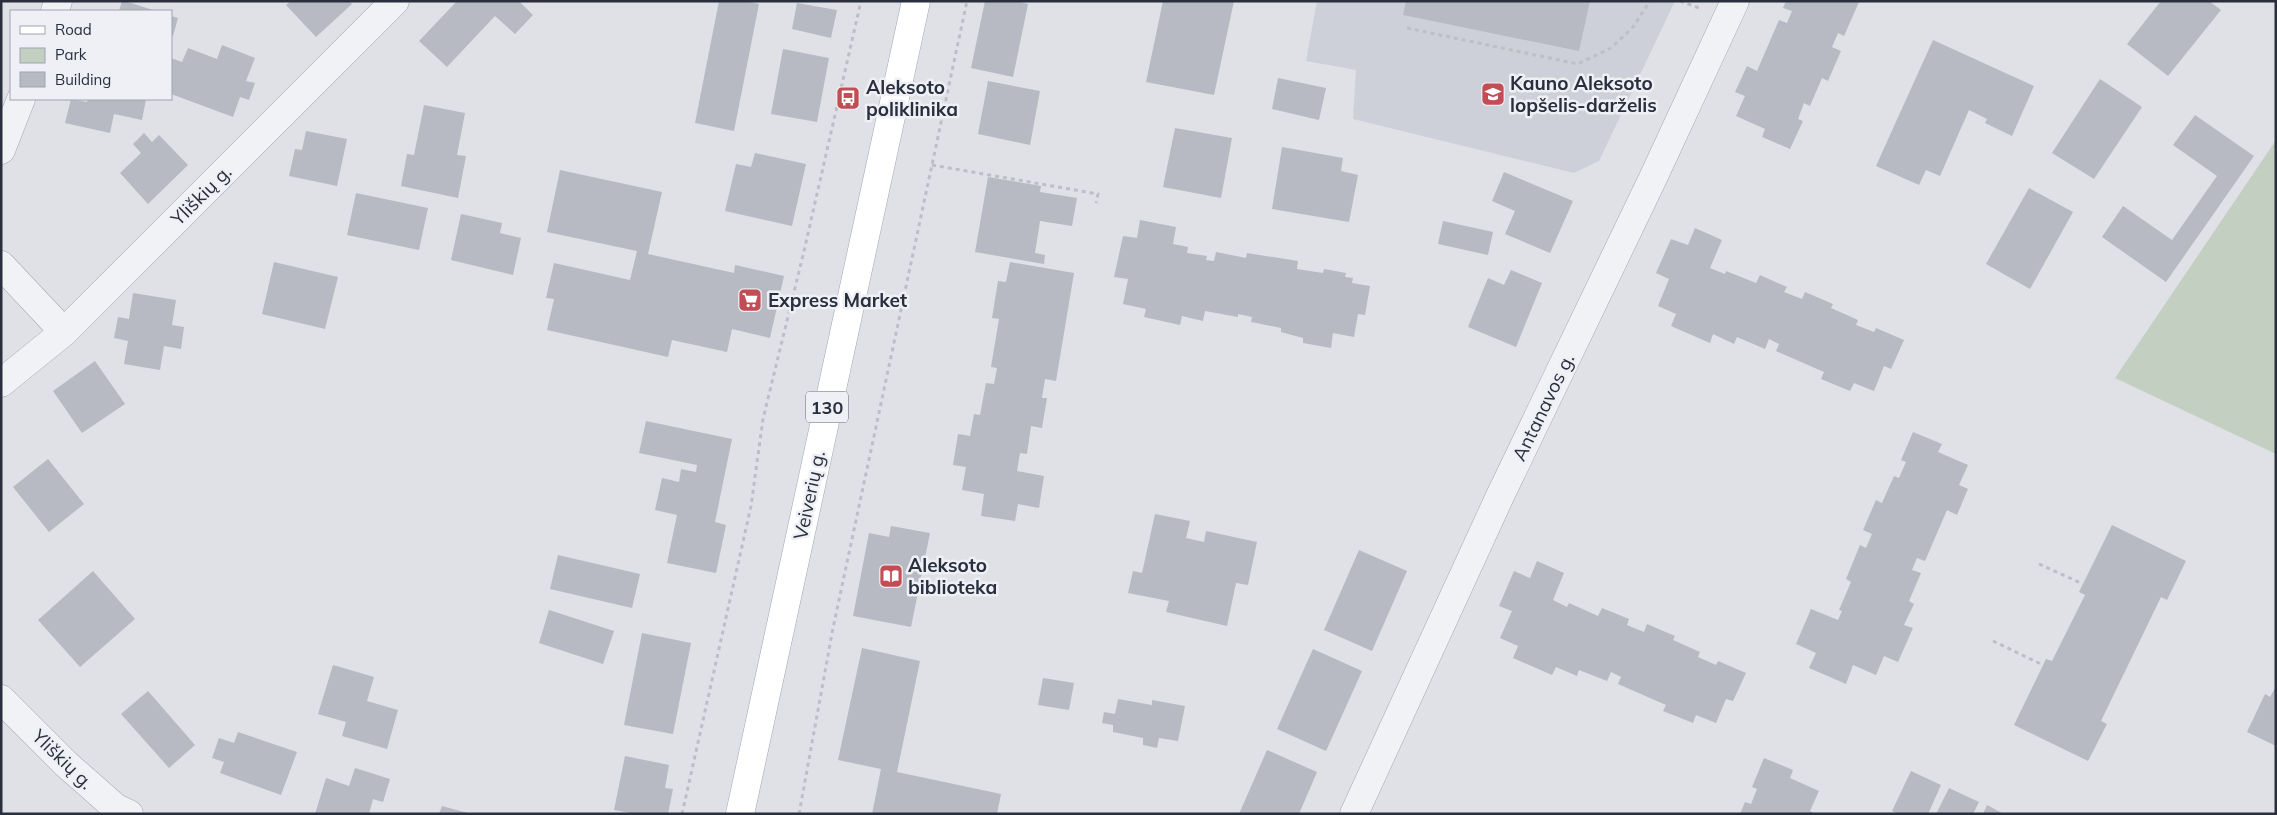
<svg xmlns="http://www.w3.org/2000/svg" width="2277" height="815" viewBox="0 0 2277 815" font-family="Mulish,sans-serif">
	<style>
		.built { fill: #cdd0d9 }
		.green { fill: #c3d0c1 }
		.building { fill: #b7bac3 }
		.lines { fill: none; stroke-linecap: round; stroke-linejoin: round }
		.street-casing { stroke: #a5a8b1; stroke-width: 29 }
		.primary-casing { stroke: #9fa5b2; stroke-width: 29 }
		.path { stroke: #bdbfc6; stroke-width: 3; stroke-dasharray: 4 4; stroke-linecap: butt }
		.street { stroke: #f1f2f6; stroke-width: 28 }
		.primary { stroke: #fff; stroke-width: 28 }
		.labels { text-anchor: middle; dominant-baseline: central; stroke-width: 5; stroke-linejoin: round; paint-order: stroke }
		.shield { fill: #eef0f5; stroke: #646974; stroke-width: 1 }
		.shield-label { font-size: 18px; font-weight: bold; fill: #292f3d }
		.poi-label { font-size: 19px; font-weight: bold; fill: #292f3d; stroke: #eef0f5; text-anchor: start }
		.street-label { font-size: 19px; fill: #292f3d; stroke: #eef0f5 }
	</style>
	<rect width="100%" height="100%" fill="#dfe1e7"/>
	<polygon class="built" points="1317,1 1675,1 1599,161 1574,173 1353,119 1356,70 1306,61"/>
	<polygon class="green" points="2276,140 2276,454 2115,378"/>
	<g class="building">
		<polygon points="122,1 125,1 156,11 119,11"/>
		<polygon points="291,1 349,1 352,4 316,37 286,5"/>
		<polygon points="457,1 519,1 533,15 515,34 495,16 447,67 419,41"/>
		<polygon points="719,1 744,1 759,4 734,131 695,123"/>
		<polygon points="985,1 1016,1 1028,4 1013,77 971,68"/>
		<polygon points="1163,1 1234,1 1214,95 1146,82"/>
		<polygon points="1406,1 1590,1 1579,51 1403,15"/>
		<polygon points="1786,1 1859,2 1844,36 1838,33 1832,47 1841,51 1828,81 1822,78 1810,106 1804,103 1798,119 1803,121 1790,149 1762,137 1765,129 1736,116 1745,96 1735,92 1747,66 1757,71 1779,20 1787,23 1792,11 1783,8"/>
		<polygon points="2161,1 2209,1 2221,10 2168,76 2127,44"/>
		<polygon points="797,3 837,10 831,38 792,29"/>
		<polygon points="171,16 178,18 173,36 171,35"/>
		<polygon points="1933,40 2034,86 2012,136 1985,123 1987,119 1969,110 1940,176 1926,170 1919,185 1876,166"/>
		<polygon points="222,45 255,58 246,81 255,83 249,100 240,97 233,117 171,94 171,58 182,62 188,48 217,59"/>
		<polygon points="783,49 829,58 817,122 771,114"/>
		<polygon points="1278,78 1326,88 1319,120 1272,109"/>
		<polygon points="2100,79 2142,107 2094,179 2052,153"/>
		<polygon points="988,81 1040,91 1030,145 978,134"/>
		<polygon points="71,99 87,102 88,99 146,99 142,120 114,114 110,133 65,123"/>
		<polygon points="424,105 465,113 457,155 466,156 458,198 401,186 407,154 414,155"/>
		<polygon points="2195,115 2254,156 2166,282 2102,237 2123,206 2172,240 2217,176 2173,145"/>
		<polygon points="1175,128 1232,138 1221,198 1163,187"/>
		<polygon points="306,131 347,139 337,186 289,176 295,149 302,150"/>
		<polygon points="144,133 152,142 159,135 188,165 148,204 120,173 141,153 133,144"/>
		<polygon points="1282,147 1343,158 1341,171 1358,175 1349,222 1272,209"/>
		<polygon points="755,153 806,164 792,226 725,211 736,164 751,167"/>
		<polygon points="560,170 662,192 648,254 734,273 735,265 784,276 770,338 732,329 727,352 672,340 668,357 547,330 554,299 546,298 554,263 630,280 637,251 547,232"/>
		<polygon points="1504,172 1573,201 1550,253 1505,234 1515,211 1492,201"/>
		<polygon points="988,177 1041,186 1040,192 1077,198 1072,226 1040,221 1035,253 1045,255 1044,264 975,252"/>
		<polygon points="2029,188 2073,212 2030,289 1986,264"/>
		<polygon points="356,193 428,208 419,250 347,235"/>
		<polygon points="461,214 502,223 500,233 521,238 513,275 451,260"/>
		<polygon points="1140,220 1176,227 1173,244 1188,247 1187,253 1207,256 1206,260 1214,261 1216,252 1246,258 1247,253 1298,261 1297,269 1323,273 1324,269 1346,273 1345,277 1353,278 1352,283 1370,286 1365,315 1358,314 1354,337 1333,333 1331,348 1303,343 1303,338 1281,332 1281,328 1251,322 1252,317 1238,314 1238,317 1205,311 1203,321 1182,316 1180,325 1144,317 1146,309 1123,304 1128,279 1114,277 1123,236 1137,238"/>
		<polygon points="1443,221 1493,232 1488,255 1438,244"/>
		<polygon points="1695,228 1722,240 1710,268 1725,274 1726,271 1756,283 1760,275 1787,287 1784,292 1802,299 1805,292 1833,304 1831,308 1858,320 1856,325 1874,332 1876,328 1904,340 1891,369 1884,366 1874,391 1854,383 1850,391 1821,379 1824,372 1776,351 1779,344 1769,339 1765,349 1737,337 1734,344 1713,334 1710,343 1671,326 1676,314 1658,306 1669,279 1656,273 1671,239 1688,245"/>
		<polygon points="274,262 338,277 325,329 262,314"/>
		<polygon points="1010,262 1074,273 1056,381 1045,379 1042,398 1047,398 1042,428 1031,426 1027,454 1020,453 1017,471 1044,476 1039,508 1018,504 1015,521 981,516 984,494 962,490 966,467 953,465 958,434 970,436 974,414 980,415 986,383 994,384 997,368 991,367 999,319 992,318 998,281 1006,282"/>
		<polygon points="1511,270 1542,283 1516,347 1468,327 1488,278 1504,285"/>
		<polygon points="133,293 176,300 172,325 184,327 181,349 164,346 160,370 124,364 128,341 114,338 118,317 129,319"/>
		<polygon points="95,361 125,404 82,433 53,391"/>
		<polygon points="646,421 732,439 715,522 726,525 716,573 667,563 677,515 655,510 662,478 679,482 681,469 696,472 697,465 639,453"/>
		<polygon points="1913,432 1942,444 1938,452 1968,465 1959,485 1968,489 1957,515 1947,510 1925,561 1917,558 1912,570 1921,573 1909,601 1914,604 1904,625 1913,628 1898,662 1884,656 1876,675 1853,665 1846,684 1809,668 1816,653 1796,644 1811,609 1838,620 1842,611 1839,610 1851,582 1846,579 1860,545 1866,548 1872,534 1863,530 1876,500 1882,503 1894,476 1899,478 1906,462 1901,460"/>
		<polygon points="48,459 84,504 49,532 13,487"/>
		<polygon points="1155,514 1190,521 1186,538 1204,542 1206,531 1257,542 1248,585 1236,583 1227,626 1166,612 1169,601 1128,593 1133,571 1142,573"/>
		<polygon points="2112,525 2186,561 2167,600 2161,597 2101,721 2107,724 2088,761 2014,725 2046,659 2052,661 2085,595 2079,592"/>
		<polygon points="891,526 930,533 911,627 853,616 869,533 889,537"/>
		<polygon points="1359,550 1407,571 1372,651 1324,630"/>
		<polygon points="558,555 640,574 632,608 550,589"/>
		<polygon points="1537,561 1564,573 1553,600 1567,607 1569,603 1598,616 1602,608 1629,619 1627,625 1644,632 1647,624 1675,636 1673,640 1700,652 1698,657 1716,665 1718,661 1746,673 1733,701 1726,699 1716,723 1696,715 1693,723 1663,711 1666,705 1618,684 1621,677 1611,672 1607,681 1579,670 1577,676 1556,667 1552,675 1513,658 1518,646 1500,638 1512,611 1499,606 1514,571 1530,578"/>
		<polygon points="93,571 135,619 80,667 38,620"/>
		<polygon points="549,610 614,631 603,664 539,643"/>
		<polygon points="642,633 691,643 673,734 624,725"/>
		<polygon points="862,648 920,661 897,772 1001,794 997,814 872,814 881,769 838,760"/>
		<polygon points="1313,649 1362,671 1326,751 1277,729"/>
		<polygon points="333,665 374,677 367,701 398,710 387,749 342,736 346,722 318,714"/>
		<polygon points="1043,678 1074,683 1069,710 1038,705"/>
		<polygon points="2276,686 2276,746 2247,732 2265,694 2270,697"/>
		<polygon points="148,691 195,745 169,768 121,714"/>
		<polygon points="1118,699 1152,705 1152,700 1185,706 1178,741 1159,738 1157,748 1143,745 1143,738 1113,732 1113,725 1102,723 1104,712 1115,714"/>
		<polygon points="238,732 297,752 281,795 220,773 224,762 212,758 219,738 234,743"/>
		<polygon points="1267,750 1317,772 1299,814 1239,814"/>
		<polygon points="625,756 669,765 665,788 673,789 668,814 636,814 614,810"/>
		<polygon points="1764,758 1793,770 1790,778 1819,791 1810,811 1816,814 1740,814 1745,802 1751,804 1757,789 1752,787"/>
		<polygon points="355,768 390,779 383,802 373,799 369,814 315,814 326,778 349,786"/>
		<polygon points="1911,771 1941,785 1928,814 1898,814 1892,811"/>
		<polygon points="1949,788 1979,802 1973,814 1936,814"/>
		<polygon points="1987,805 2004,814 1983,814"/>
		<polygon points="442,806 468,813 468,814 439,814"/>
	</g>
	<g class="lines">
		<g class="street-casing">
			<g id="street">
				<polyline points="55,11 58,1"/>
				<polyline points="1,150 21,99"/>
				<polyline points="1,265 64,332"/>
				<polyline points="1,383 64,332 395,1"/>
				<polyline points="1,699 66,764 116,808 129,814"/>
				<polyline points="1354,814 1500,496 1653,178 1735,1"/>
			</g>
		</g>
		<g class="primary-casing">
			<polyline id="primary" points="740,814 916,1"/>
		</g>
		<g class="path">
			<polyline points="1680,1 1699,8"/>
			<polyline points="1407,28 1578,64 1611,48 1633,27 1650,1"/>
			<polyline points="932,165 1098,194 1096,203"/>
			<polyline points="2039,564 2083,584"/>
			<polyline points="1993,641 2043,665"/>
			<polyline points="682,814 751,506 763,419 804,251 861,1"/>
			<polyline points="799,814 833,628 967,1"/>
		</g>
		<use href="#street" class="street"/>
		<use href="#primary" class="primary"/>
	</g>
	<defs>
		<g id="school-square" transform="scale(1.25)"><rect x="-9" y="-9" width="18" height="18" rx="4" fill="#c34d54" stroke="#eef0f5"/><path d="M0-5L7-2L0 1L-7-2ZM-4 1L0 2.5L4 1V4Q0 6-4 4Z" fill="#fff"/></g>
		<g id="bus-square" transform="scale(1.25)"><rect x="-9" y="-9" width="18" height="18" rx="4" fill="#c34d54" stroke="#eef0f5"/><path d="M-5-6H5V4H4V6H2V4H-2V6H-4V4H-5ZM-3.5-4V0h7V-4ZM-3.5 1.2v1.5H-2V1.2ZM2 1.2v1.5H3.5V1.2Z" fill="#fff"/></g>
		<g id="supermarket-square" transform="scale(1.25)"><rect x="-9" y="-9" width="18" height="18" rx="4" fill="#c34d54" stroke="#eef0f5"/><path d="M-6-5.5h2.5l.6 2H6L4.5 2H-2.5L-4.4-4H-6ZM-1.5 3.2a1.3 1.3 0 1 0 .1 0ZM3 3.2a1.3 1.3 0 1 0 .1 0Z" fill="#fff"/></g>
		<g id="library-square" transform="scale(1.25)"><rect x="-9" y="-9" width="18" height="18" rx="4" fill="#c34d54" stroke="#eef0f5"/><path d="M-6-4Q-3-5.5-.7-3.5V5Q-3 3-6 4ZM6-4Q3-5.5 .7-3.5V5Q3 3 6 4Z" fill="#fff"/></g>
	</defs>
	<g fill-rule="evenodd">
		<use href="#school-square" x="1493" y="94"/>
		<use href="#bus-square" x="848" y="98"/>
		<use href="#supermarket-square" x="750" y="300"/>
		<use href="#library-square" x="891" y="576"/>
	</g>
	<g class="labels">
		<rect class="shield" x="806" y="391.5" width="42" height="31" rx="4"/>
		<g class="shield-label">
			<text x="827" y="407">130</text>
		</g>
		<g class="poi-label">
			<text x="1510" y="83">Kauno Aleksoto<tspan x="1510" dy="22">lopšelis-darželis</tspan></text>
			<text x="866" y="87">Aleksoto<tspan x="866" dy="22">poliklinika</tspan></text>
			<text x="768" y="300">Express Market</text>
			<text x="908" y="565">Aleksoto<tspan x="908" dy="22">biblioteka</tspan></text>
		</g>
		<g class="street-label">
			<text transform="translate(201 195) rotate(-45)">Yliškių g.</text>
			<text transform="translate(1543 407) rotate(-64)">Antanavos g.</text>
			<text transform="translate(809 495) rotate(-78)">Veiverių g.</text>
			<text transform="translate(63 759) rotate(44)">Yliškių g.</text>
		</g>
	</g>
	<rect width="2277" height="815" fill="none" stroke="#292f3d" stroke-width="5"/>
	<rect x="10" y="10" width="162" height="90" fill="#eef0f5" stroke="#9fa3ab"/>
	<rect x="20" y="26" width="25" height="8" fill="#ffffff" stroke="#9fa3ab"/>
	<text x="55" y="35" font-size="15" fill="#292f3d">Road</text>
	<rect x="20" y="48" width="25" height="15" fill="#c3d0c1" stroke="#9fa3ab"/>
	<text x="55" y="60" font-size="15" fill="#292f3d">Park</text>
	<rect x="20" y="72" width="25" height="15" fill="#b7bac3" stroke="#9fa3ab"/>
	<text x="55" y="85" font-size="15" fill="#292f3d">Building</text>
</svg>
